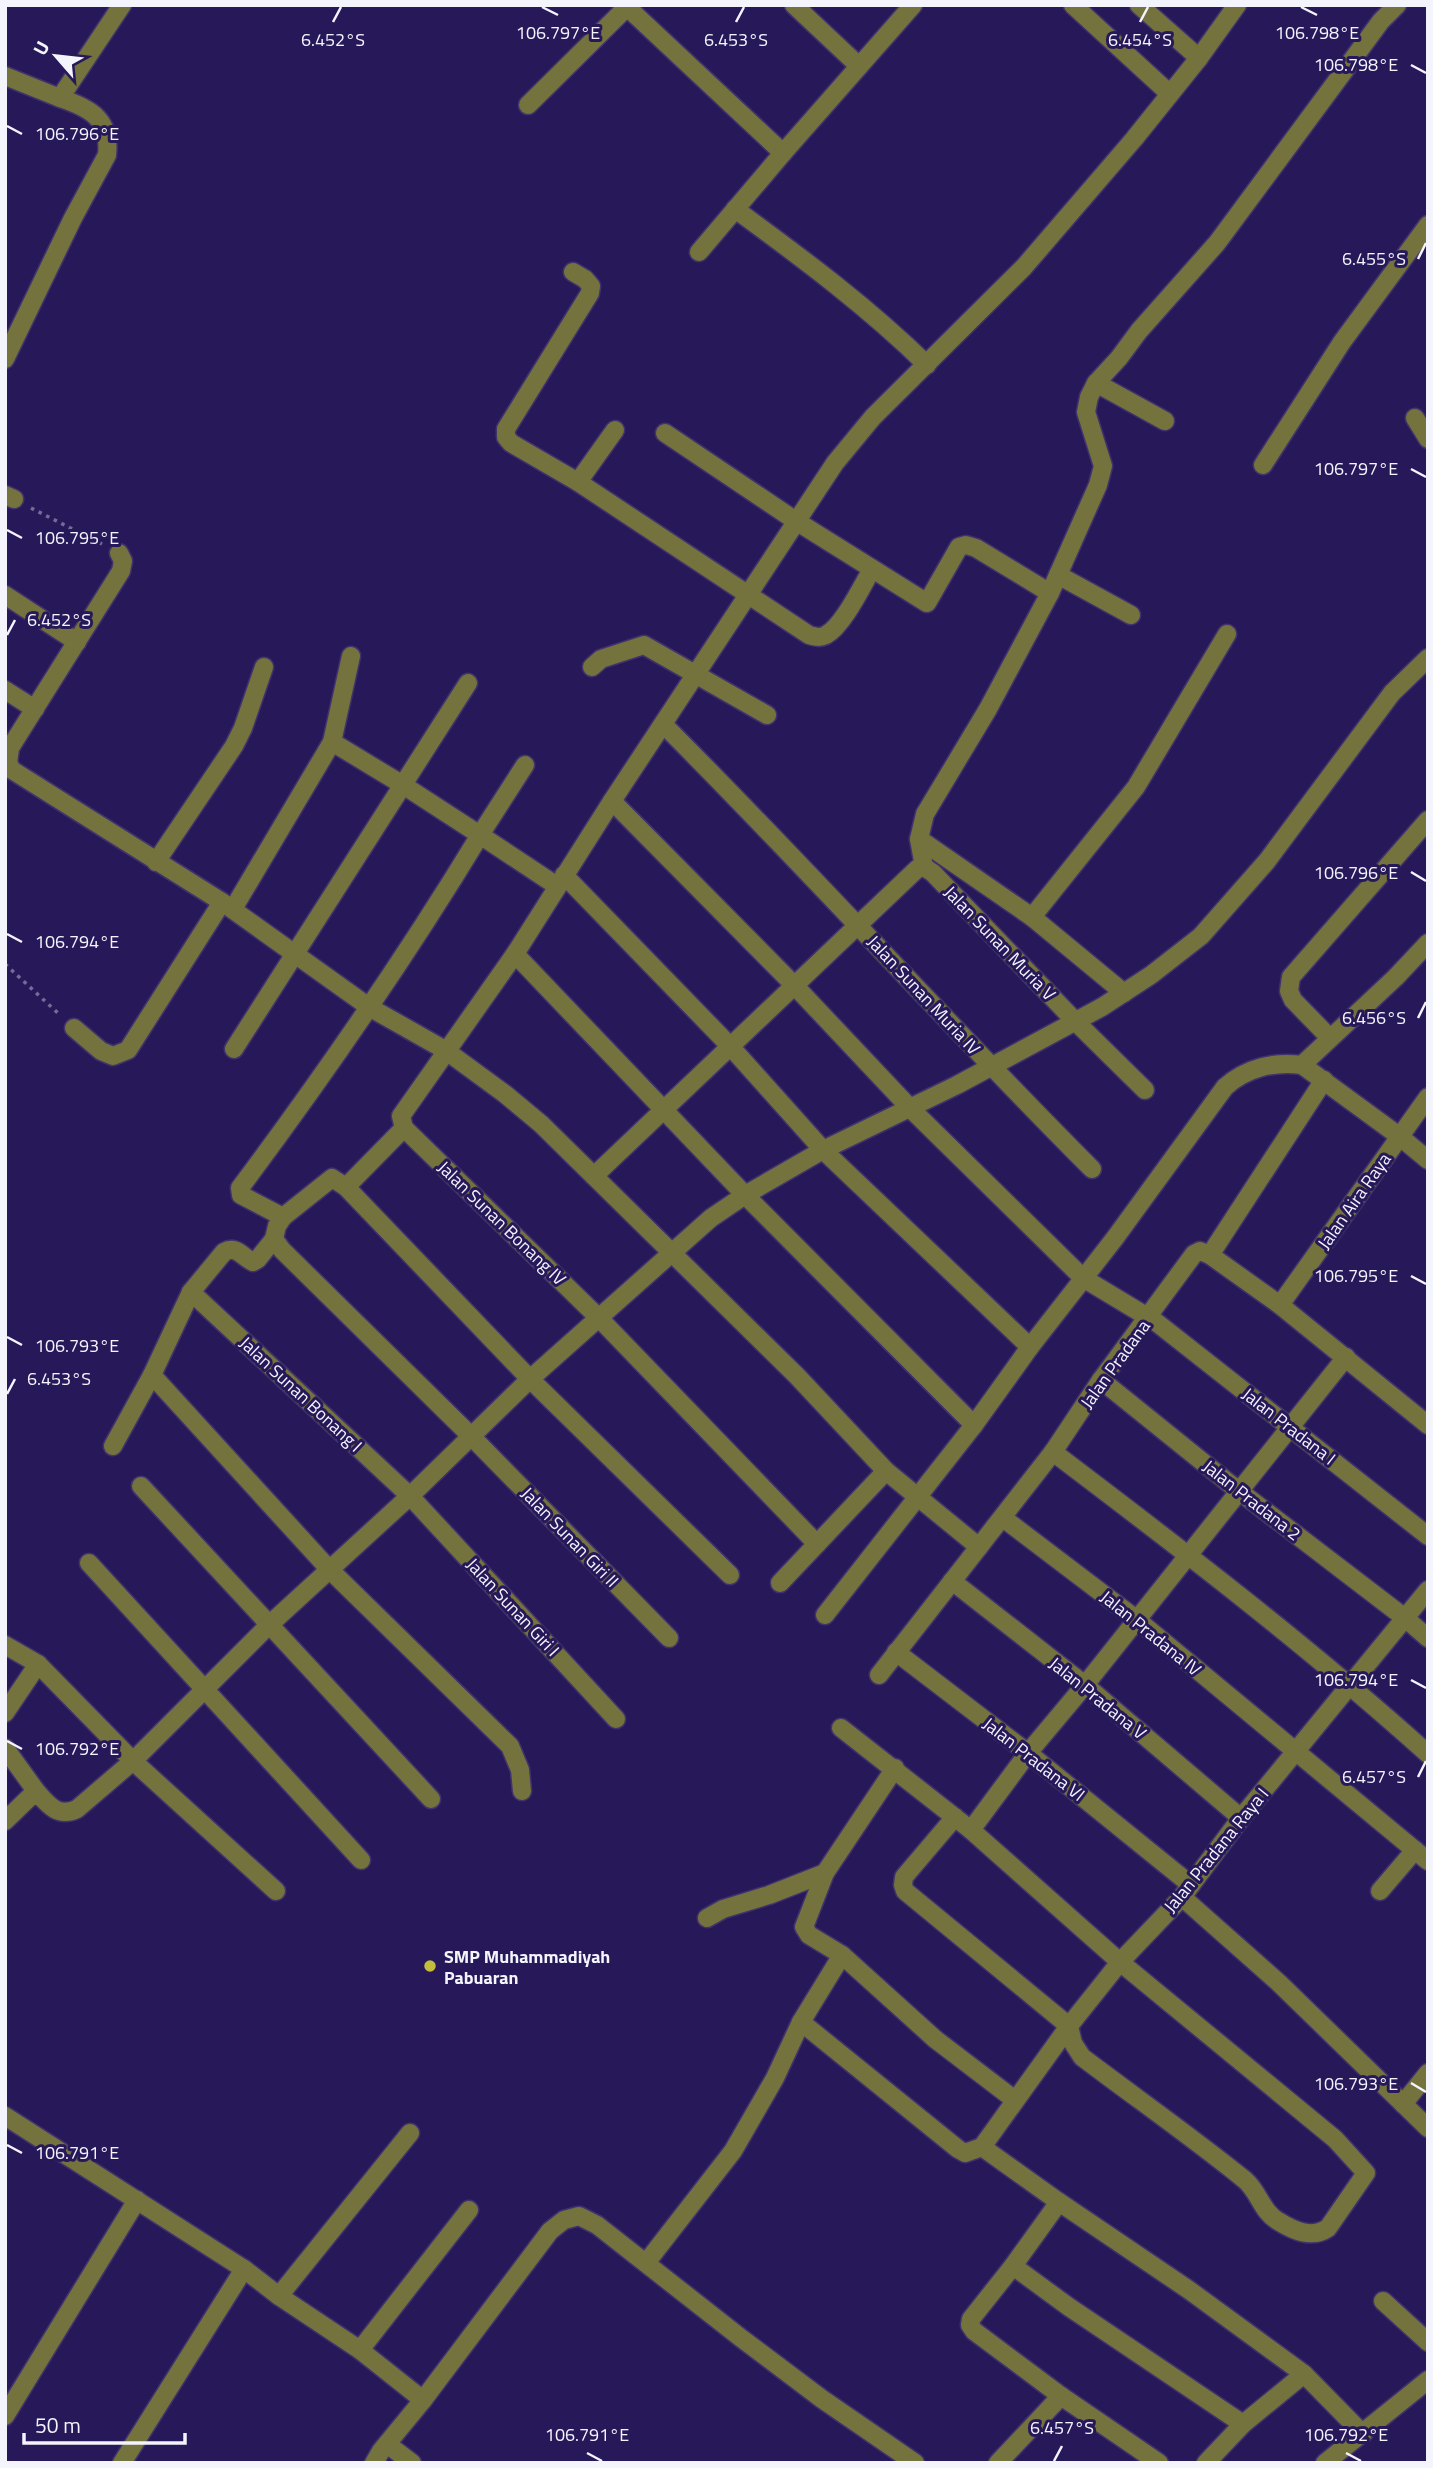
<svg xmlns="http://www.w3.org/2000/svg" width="1433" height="2468" viewBox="0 0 1433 2468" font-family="'Titillium Web',sans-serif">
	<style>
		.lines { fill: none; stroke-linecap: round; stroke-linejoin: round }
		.minor-casing { stroke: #40336d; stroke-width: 21 }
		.path { stroke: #746c96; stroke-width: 3.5; stroke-dasharray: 3.5 5; stroke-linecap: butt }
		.minor { stroke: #74723d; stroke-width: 18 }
		.ticks { fill: none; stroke: #f4f4fc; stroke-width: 2.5 }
		.poi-dot { fill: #c2bd3f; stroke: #271959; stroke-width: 2.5 }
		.labels { text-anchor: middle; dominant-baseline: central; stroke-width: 6; stroke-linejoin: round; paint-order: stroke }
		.street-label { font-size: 18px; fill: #f4f4fc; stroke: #271959 }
		.poi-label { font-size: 18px; font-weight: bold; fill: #f4f4fc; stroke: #271959; text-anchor: start }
		.ticks-label { font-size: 18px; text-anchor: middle; fill: #f4f4fc; stroke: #271959; stroke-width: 6; stroke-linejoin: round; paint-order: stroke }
	</style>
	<rect width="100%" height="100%" fill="#271959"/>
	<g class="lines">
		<g class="minor-casing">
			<g id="minor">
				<polyline points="794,5 859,66"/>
				<polyline points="1073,5 1170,94"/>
				<polyline points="1139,5 1199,58"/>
				<polyline points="627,7 783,153"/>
				<polyline points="5,76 60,98 122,5"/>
				<polyline points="528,105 629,5"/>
				<path d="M735,209C802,258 868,307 927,365"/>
				<polyline points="699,252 783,153 913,5"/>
				<path d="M573,272L585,279L591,286L590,293L506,429V437L511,443L578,482L809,635C816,637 820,638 826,635C843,626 862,586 872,569"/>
				<path d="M5,359L73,218L107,155C111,119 90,108 60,98"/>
				<polyline points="1096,383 1165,421"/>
				<polyline points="1415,418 1428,439"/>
				<polyline points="665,433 796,521 927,603 959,547 966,545 976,548 1050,593"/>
				<polyline points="1263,465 1342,342 1428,225"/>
				<polyline points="578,482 615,430"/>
				<polyline points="5,495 14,499"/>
				<polyline points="119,553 123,561 121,571 10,748 8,763 12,770 222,902 369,1007 445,1050 505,1094 541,1124 797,1376 886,1471 979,1547"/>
				<polyline points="1058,575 1131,615"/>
				<polyline points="5,595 77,642"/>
				<polyline points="592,667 601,659 644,645 767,715"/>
				<polyline points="5,690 35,709"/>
				<path d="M663,724C809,870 946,1023 1092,1169"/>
				<polyline points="332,742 403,785 480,835 525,765"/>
				<polyline points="612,801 794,985 910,1108 1083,1278 1156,1322 1428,1536"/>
				<polyline points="919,839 1032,917"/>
				<polyline points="156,862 234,746 243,728 264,667"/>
				<polyline points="924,867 919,839 925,814 988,709 1050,593 1098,485 1103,466 1086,412 1089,397 1096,383 1119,358 1139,331 1217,243 1381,21 1397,5"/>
				<polyline points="924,867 933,873 1075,1021 1145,1090"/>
				<polyline points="564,875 730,1046 823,1150 1030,1347"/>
				<path d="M557,886L480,835C406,957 325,1074 240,1188L241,1195L283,1217L277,1226L274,1239L282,1250L471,1436L669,1638"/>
				<polyline points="233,909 332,742 351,656"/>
				<polyline points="515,954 745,1195 974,1425"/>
				<polyline points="1124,993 1032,917 1136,787 1227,634"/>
				<polyline points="74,1028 101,1051 113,1056 128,1050 222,902"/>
				<polyline points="1330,1038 1293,1000 1289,991 1291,977 1428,820"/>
				<polyline points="234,1049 468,683"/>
				<polyline points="1302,1065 1399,1136 1428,1160"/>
				<polyline points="404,1128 599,1318 817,1544"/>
				<polyline points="594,1176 917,869 924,867"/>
				<polyline points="346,1187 404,1128 401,1116 515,954 612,801 835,463 873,417 1024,267 1134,139 1199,58 1237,5"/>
				<polyline points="283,1217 332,1178 346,1187 530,1379 730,1575"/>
				<polyline points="1210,1255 1280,1305 1428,1425"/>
				<polyline points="191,1292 410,1496 616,1719"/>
				<polyline points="1280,1305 1428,1097"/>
				<polyline points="152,1375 329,1569 510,1746 520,1770 522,1791"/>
				<polyline points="1101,1380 1230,1484 1405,1618 1428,1638"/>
				<path d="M113,1446L152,1375L191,1292L224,1252C237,1245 242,1257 253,1262L258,1259L274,1239"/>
				<path d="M1053,1452C1181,1549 1308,1646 1428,1754"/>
				<polyline points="141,1486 431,1799"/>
				<polyline points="1003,1518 1136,1619 1428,1861"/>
				<polyline points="89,1563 361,1860"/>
				<polyline points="952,1581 1085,1685 1241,1818"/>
				<polyline points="780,1583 886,1471"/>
				<path d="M825,1615L974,1425L1030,1347L1115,1238L1225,1087C1246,1068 1274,1061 1302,1065L1396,977L1428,943"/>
				<polyline points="5,1645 38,1664"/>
				<polyline points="896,1652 1028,1753 1191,1885"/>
				<polyline points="879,1675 1053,1452 1101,1380 1194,1254 1200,1251 1210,1255 1324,1080"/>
				<polyline points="5,1713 38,1664 133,1761 276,1891"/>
				<path d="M841,1728L971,1830L1120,1962L1335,2139L1366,2173L1328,2228C1312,2239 1294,2231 1278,2221C1262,2212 1259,2192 1245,2180C1192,2137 1136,2098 1082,2057L1073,2043L1069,2026L905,1891L903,1885L904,1877L955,1817"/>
				<polyline points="5,1748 36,1791"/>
				<polyline points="895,1768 825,1873 804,1927 809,1935 842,1955 935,2039 1015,2100"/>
				<path d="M5,1821L36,1791C48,1805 58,1818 77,1809L133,1761L269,1625L410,1496L530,1379L711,1218L745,1195L823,1150L957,1085L1102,1007L1151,975L1201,936L1267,861L1392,693L1428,658"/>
				<polyline points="971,1830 1028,1753 1085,1685 1346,1357"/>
				<polyline points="1380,1891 1415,1850"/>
				<polyline points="1182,1897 1279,1983 1428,2128"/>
				<polyline points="707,1918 723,1909 769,1895 825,1873"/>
				<polyline points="801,2022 958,2149 965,2153 982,2147 1069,2026 1120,1962 1182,1897 1241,1818 1428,1590"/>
				<polyline points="1403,2104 1428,2073"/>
				<polyline points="5,2116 244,2269 279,2296 360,2350 423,2400 550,2231 564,2220 579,2216 597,2225 741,2338 822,2399 915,2463"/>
				<polyline points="982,2147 1059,2202 1013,2266 1069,2307 1243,2424"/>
				<polyline points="1059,2202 1189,2290 1304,2374"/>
				<polyline points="646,2263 733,2151 775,2078 801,2022 842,1955"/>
				<polyline points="1013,2266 971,2319 970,2325 974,2331 1061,2396"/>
				<polyline points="279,2296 410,2133"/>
				<polyline points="1383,2301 1428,2342"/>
				<polyline points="360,2350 469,2210"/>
				<polyline points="5,2416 137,2200"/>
				<polyline points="387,2444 412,2463"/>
				<polyline points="122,2463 244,2269"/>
				<polyline points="374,2463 381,2451 423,2400"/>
				<polyline points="998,2463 1061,2396 1159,2463"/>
				<polyline points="1206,2463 1243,2424 1304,2374 1363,2434"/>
				<polyline points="1325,2463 1428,2380"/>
			</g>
		</g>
		<g class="path">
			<polyline points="31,508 102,544"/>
			<polyline points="5,964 60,1015"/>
		</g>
		<use href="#minor" class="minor"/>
	</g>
	<path class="ticks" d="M542,7L558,15M1301,7L1317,15M333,22L341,7M736,22L744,7M1140,22L1148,7M1411,65L1426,73M7,126L22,134M1418,259L1426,243M1411,469L1426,477M7,530L22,538M7,635L15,620M1411,872L1426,881M7,934L22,942M1418,1018L1426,1002M1411,1276L1426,1284M7,1337L22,1345M7,1394L15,1379M1411,1680L1426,1688M7,1741L22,1749M1418,1777L1426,1761M1411,2083L1426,2092M7,2145L22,2153M587,2453L602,2461M1346,2453L1361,2461M1054,2461L1062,2446"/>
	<circle class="poi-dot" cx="430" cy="1966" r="7"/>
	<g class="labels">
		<g class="street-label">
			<text transform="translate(1000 943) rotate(46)">Jalan Sunan Muria V</text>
			<text transform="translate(924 995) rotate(47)">Jalan Sunan Muria IV</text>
			<text transform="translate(1354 1201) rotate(-55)">Jalan Aira Raya</text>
			<text transform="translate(502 1223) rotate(44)">Jalan Sunan Bonang IV</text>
			<text transform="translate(1115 1364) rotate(-54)">Jalan Pradana</text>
			<text transform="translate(301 1394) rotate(43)">Jalan Sunan Bonang I</text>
			<text transform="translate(1289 1426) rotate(38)">Jalan Pradana I</text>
			<text transform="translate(1252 1500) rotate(38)">Jalan Pradana 2</text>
			<text transform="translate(570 1537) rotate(46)">Jalan Sunan Giri II</text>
			<text transform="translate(513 1607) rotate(47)">Jalan Sunan Giri I</text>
			<text transform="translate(1151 1633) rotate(39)">Jalan Pradana IV</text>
			<text transform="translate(1098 1698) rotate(39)">Jalan Pradana V</text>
			<text transform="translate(1034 1759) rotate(38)">Jalan Pradana VI</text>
			<text transform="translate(1216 1850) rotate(-51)">Jalan Pradana Raya I</text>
		</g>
		<g class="poi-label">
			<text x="444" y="1956">SMP Muhammadiyah<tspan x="444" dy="21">Pabuaran</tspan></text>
		</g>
	</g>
	<g class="ticks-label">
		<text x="1317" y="39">106.798°E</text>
		<text x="558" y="39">106.797°E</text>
		<text x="333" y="46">6.452°S</text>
		<text x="736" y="46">6.453°S</text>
		<text x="1140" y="46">6.454°S</text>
		<text x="1356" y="71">106.798°E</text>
		<text x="77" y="140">106.796°E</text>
		<text x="1374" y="265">6.455°S</text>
		<text x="1356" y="475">106.797°E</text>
		<text x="77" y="544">106.795°E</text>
		<text x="59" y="626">6.452°S</text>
		<text x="1356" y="879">106.796°E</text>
		<text x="77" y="948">106.794°E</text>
		<text x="1374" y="1024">6.456°S</text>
		<text x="1356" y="1282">106.795°E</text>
		<text x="77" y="1352">106.793°E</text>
		<text x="59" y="1385">6.453°S</text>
		<text x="1356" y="1686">106.794°E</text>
		<text x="77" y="1755">106.792°E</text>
		<text x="1374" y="1783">6.457°S</text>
		<text x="1356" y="2090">106.793°E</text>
		<text x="77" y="2159">106.791°E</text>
		<text x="1062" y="2434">6.457°S</text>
		<text x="587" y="2441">106.791°E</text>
		<text x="1346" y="2441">106.792°E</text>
	</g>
	<rect width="1433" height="2468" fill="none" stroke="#f4f4fc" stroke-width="14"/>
	<g transform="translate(56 56) rotate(298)" stroke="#271959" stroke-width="5" paint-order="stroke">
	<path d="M0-5L12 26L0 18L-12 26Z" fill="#f4f4fc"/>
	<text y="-10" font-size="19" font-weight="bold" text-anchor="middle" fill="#f4f4fc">U</text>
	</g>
	<path d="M24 2433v10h161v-10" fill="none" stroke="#f4f4fc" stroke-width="3.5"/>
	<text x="35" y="2433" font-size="21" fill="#f4f4fc" stroke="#271959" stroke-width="5" paint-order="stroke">50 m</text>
</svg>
